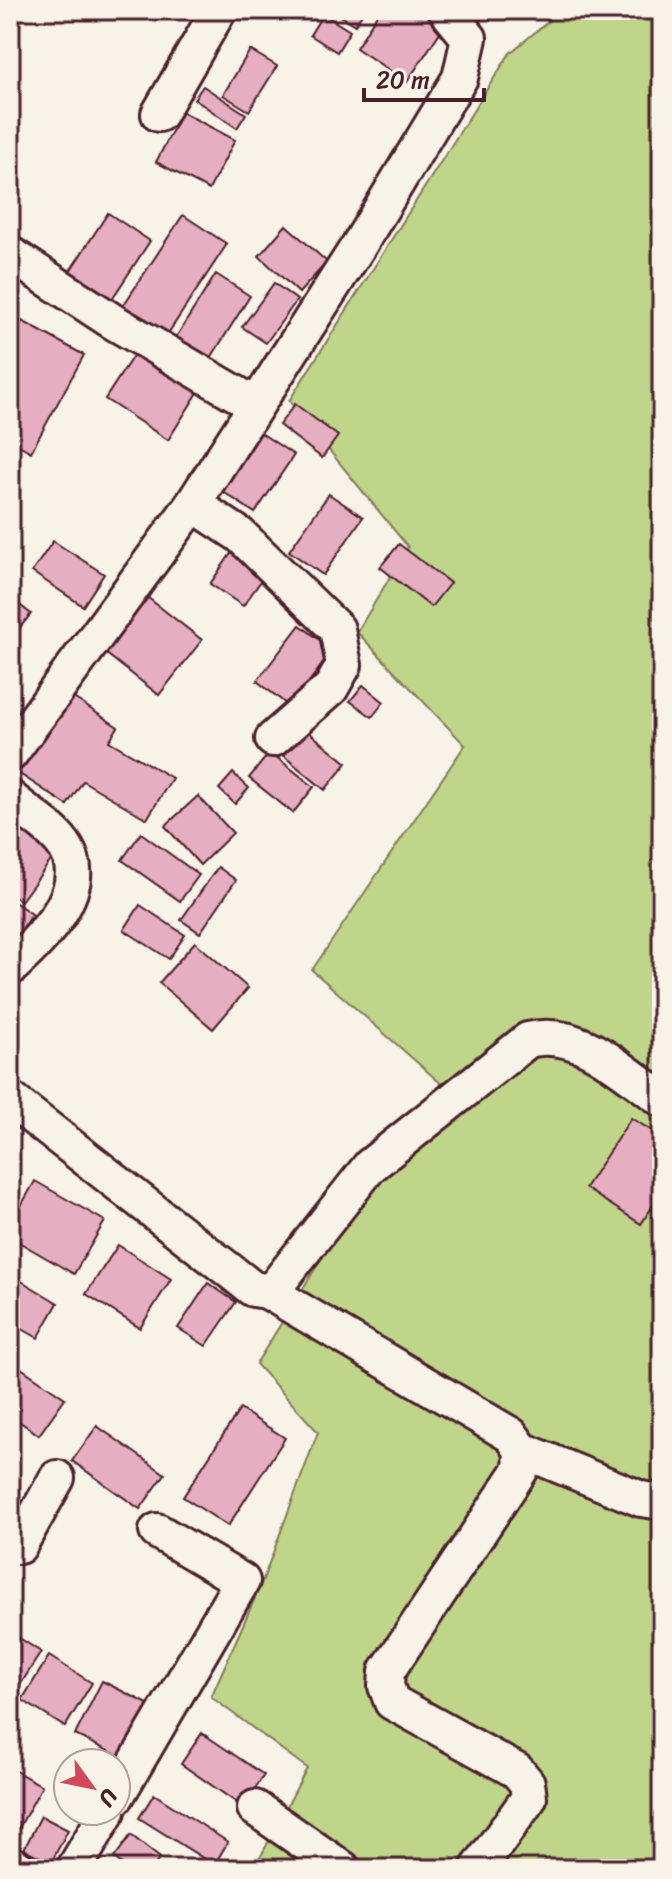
<svg xmlns="http://www.w3.org/2000/svg" width="672" height="1879" viewBox="0 0 672 1879" font-family="Sriracha,sans-serif">
	<style>
		.green { fill: #bfd58a; stroke: #847a5a; stroke-width: 2 }
		.building { fill: #e6aec1; stroke: #4a1f2b; stroke-width: 2 }
		.lines { fill: none; stroke-linecap: round; stroke-linejoin: round }
		.street-casing { stroke: #4a1f2b; stroke-width: 40 }
		.street { stroke: #f7f3e8; stroke-width: 34 }
	</style>
	<rect width="100%" height="100%" fill="#f7f3e8"/>
	<filter id="ink" filterUnits="userSpaceOnUse"><feTurbulence type="fractalNoise" baseFrequency=".0125" numOctaves="2"/><feDisplacementMap in="SourceGraphic" scale="16" xChannelSelector="R" yChannelSelector="G"/><feConvolveMatrix kernelMatrix="1 2 1 2 8 2 1 2 1" color-interpolation-filters="sRGB"/></filter>
	<g filter="url(#ink)">
		<polygon class="green" points="562,10 662,10 662,1869 250,1869 262,1854 307,1768 211,1697 262,1582 318,1432 256,1364 374,1174 453,1094 312,970 465,745 357,632 408,547 289,401 510,53"/>
		<g class="building">
			<polygon points="331,10 364,10 355,25"/>
			<polygon points="380,10 439,10 450,17 407,82 356,48"/>
			<polygon points="323,14 350,31 337,52 310,35"/>
			<polygon points="250,50 277,66 249,111 223,95"/>
			<polygon points="203,86 246,114 237,128 194,99"/>
			<polygon points="182,112 235,140 209,190 156,162"/>
			<polygon points="108,213 150,241 108,305 66,277"/>
			<polygon points="183,215 227,244 165,338 121,309"/>
			<polygon points="286,225 327,262 299,293 259,256"/>
			<polygon points="216,274 250,296 207,364 173,342"/>
			<polygon points="274,283 297,300 266,343 242,327"/>
			<polygon points="22,321 84,355 31,452 10,440 10,343"/>
			<polygon points="142,342 204,383 168,440 105,399"/>
			<polygon points="295,404 338,436 322,458 279,425"/>
			<polygon points="252,427 294,455 255,513 213,485"/>
			<polygon points="329,494 363,517 323,575 289,551"/>
			<polygon points="53,541 104,574 83,606 32,572"/>
			<polygon points="399,544 450,583 431,607 380,567"/>
			<polygon points="234,549 268,571 243,606 210,584"/>
			<polygon points="10,597 31,614 10,640"/>
			<polygon points="147,597 202,640 159,695 104,652"/>
			<polygon points="300,625 333,650 290,707 257,681"/>
			<polygon points="363,685 384,702 372,717 350,701"/>
			<polygon points="63,691 118,727 109,741 172,778 147,819 83,781 67,805 12,769"/>
			<polygon points="300,725 347,763 325,790 279,752"/>
			<polygon points="270,752 314,787 293,813 249,778"/>
			<polygon points="233,773 249,788 235,804 219,789"/>
			<polygon points="198,796 233,833 200,865 165,826"/>
			<polygon points="10,805 63,844 21,901 10,894"/>
			<polygon points="141,833 199,875 180,901 122,860"/>
			<polygon points="218,867 236,880 200,933 181,920"/>
			<polygon points="10,899 32,914 10,946"/>
			<polygon points="140,905 185,935 169,959 124,930"/>
			<polygon points="195,942 248,988 213,1029 159,983"/>
			<polygon points="631,1118 662,1137 662,1192 641,1224 585,1188"/>
			<polygon points="35,1181 105,1221 74,1274 10,1237 10,1225"/>
			<polygon points="118,1245 171,1279 140,1328 86,1294"/>
			<polygon points="10,1274 58,1303 38,1338 10,1322"/>
			<polygon points="208,1283 236,1302 206,1346 178,1328"/>
			<polygon points="21,1368 65,1398 39,1435 10,1415 10,1385"/>
			<polygon points="240,1409 285,1438 228,1526 183,1497"/>
			<polygon points="97,1426 165,1474 140,1509 72,1461"/>
			<polygon points="10,1632 41,1652 10,1701"/>
			<polygon points="49,1656 92,1683 65,1727 22,1700"/>
			<polygon points="102,1681 156,1708 129,1761 75,1735"/>
			<polygon points="202,1733 264,1775 243,1807 181,1764"/>
			<polygon points="10,1768 42,1786 14,1837 10,1835"/>
			<polygon points="154,1794 228,1842 214,1865 139,1818"/>
			<polygon points="41,1816 68,1830 51,1863 24,1849"/>
			<polygon points="131,1835 160,1858 152,1869 129,1869 114,1858"/>
		</g>
		<g class="lines">
			<g class="street-casing">
				<g id="street">
					<polyline points="159,114 219,10"/>
					<polyline points="10,254 112,321 254,404"/>
					<polyline points="193,504 240,535 337,629 344,665 331,688 273,739"/>
					<polyline points="10,754 193,504 361,242 460,78 469,38 446,10"/>
					<path d="M10,798C27,813 55,829 66,848C92,891 40,940 10,968"/>
					<path d="M10,1099L253,1289L267,1291L275,1287L370,1166L528,1040C579,1027 623,1072 662,1099"/>
					<polyline points="267,1291 511,1435 522,1450 521,1469 387,1671 386,1686 392,1702 517,1771 527,1783 529,1798 478,1869"/>
					<polyline points="522,1450 641,1499 662,1502"/>
					<polyline points="10,1539 19,1546 57,1478"/>
					<polyline points="116,1797 242,1581 157,1531"/>
					<polyline points="255,1808 343,1869"/>
					<polyline points="10,1863 19,1869"/>
					<polyline points="74,1869 108,1811"/>
				</g>
			</g>
			<use href="#street" class="street"/>
		</g>
	</g>
	<rect width="672" height="1879" fill="none" stroke="#f7f3e8" stroke-width="40"/>
	<rect x="20" y="20" width="632" height="1839" fill="none" stroke="#4a1f2b" stroke-width="3" filter="url(#ink)"/>
	<g transform="translate(92 1787) rotate(123)"><circle r="38" fill="#f7f3e8" stroke="#b29e9c" stroke-width="2"/>
	<path d="M0-6L14 30L0 20L-14 30Z" fill="#d1495b"/>
	<text y="-12" font-size="22" font-weight="bold" text-anchor="middle" fill="#4a1f2b">U</text>
	</g>
	<path d="M364 88v12h120v-12" fill="none" stroke="#4a1f2b" stroke-width="4"/>
	<text x="376" y="88" font-size="24" fill="#4a1f2b" stroke="#f7f3e8" stroke-width="6" paint-order="stroke">20 m</text>
</svg>
